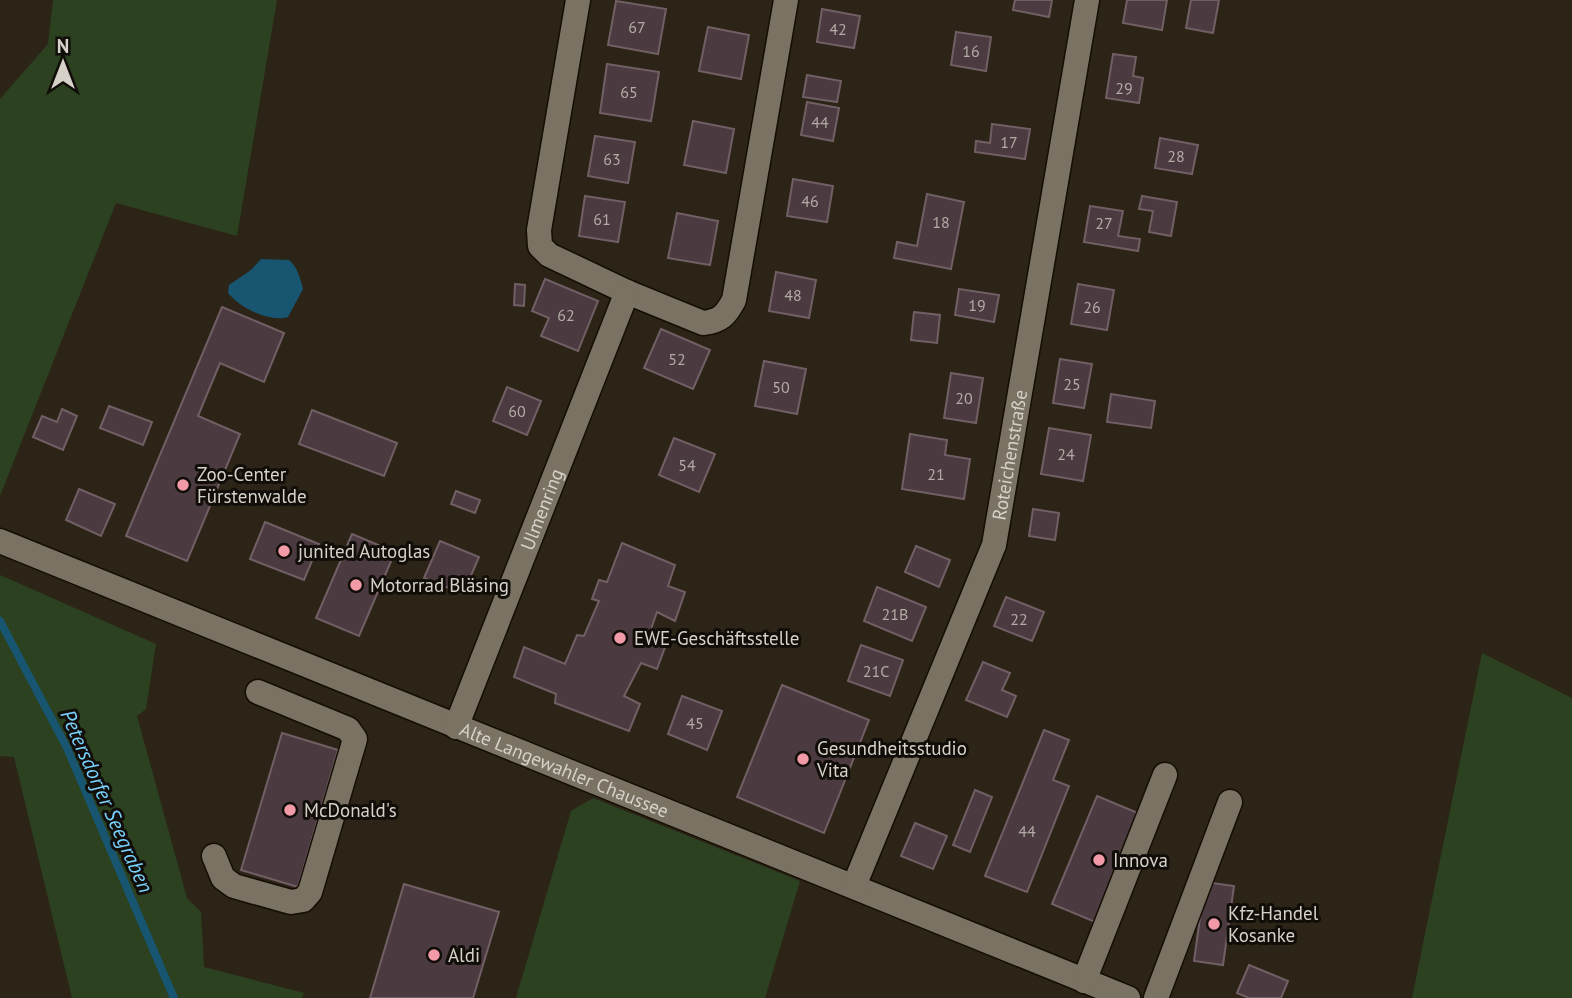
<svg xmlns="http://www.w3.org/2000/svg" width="1572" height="998" viewBox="0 0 1572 998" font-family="'PT Sans',sans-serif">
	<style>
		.green { fill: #2c4120 }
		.water { fill: #175570 }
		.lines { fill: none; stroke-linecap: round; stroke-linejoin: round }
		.stream { stroke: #175570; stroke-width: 8 }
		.building { fill: #4b3a3f; stroke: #725f65; stroke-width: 2 }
		.minor-casing { stroke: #140e03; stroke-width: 27 }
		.minor { stroke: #7a7263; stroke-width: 24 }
		.poi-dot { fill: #f39aa9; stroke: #110e09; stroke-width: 2.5 }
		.labels { text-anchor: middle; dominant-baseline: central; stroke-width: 6; stroke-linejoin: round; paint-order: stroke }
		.number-label { font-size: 16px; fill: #b3aba6 }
		.street-label { font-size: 19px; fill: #d6d1c9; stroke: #110e09 }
		.poi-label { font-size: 19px; fill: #d6d1c9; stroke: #110e09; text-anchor: start }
		.water-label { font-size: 21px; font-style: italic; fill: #79d1fe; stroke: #110e09 }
	</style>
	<rect width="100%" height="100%" fill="#2c2517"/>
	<g class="green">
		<polygon points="53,0 277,0 237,236 116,203 0,496 0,99 48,44"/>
		<polygon points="0,575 156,644 146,709 137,716 187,898 201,912 204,967 304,993 302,998 72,998 14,757 0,756"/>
		<polygon points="1482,653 1572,698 1572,998 1412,998"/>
		<polygon points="593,798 800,881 765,998 516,998 571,811"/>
	</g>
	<path class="water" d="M261,259L289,260C298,268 300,278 303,289L288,317C270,323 240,308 228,293L229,285L251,270Z"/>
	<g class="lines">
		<polyline class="stream" points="0,621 67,748 174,998"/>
	</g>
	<g class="building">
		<polygon points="1015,0 1052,0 1049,17 1013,10"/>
		<polygon points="1127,0 1167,0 1162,30 1123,23"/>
		<polygon points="1191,0 1219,0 1213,33 1186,28"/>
		<polygon points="616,1 666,9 658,54 608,45"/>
		<polygon points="822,9 860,16 854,48 817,42"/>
		<polygon points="708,27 749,35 741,79 699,71"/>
		<polygon points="956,32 991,37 986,71 951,65"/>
		<polygon points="1113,54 1136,57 1133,76 1143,78 1139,103 1106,98"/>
		<polygon points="607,64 659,72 651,121 600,113"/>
		<polygon points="807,75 841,81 837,102 803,97"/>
		<polygon points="807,102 839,108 833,141 801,135"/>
		<polygon points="693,121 734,129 726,173 684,165"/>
		<polygon points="992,124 1030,129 1025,159 975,152 976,141 990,143"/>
		<polygon points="595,136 635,142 628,183 588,176"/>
		<polygon points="1160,138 1198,145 1192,174 1155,168"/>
		<polygon points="793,179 833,186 827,222 787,216"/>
		<polygon points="927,194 964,202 951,269 894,258 897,242 917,246"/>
		<polygon points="585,196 625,202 618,242 579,236"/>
		<polygon points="1142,196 1177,202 1171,236 1149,232 1153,211 1139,209"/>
		<polygon points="1090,206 1123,211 1118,236 1140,239 1138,251 1084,242"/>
		<polygon points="677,213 718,221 710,265 668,258"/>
		<polygon points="776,272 816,280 809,318 769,311"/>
		<polygon points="545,279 598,301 578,351 541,336 549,318 532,311"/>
		<polygon points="515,284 525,285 524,306 514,305"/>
		<polygon points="1078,284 1114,290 1107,330 1071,324"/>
		<polygon points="959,289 999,295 994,322 955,315"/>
		<polygon points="222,307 284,333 264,382 220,363 198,416 240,434 187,561 126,536"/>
		<polygon points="914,312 940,315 937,343 911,340"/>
		<polygon points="661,329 710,350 693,389 644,368"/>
		<polygon points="1060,359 1092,364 1084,408 1053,403"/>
		<polygon points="764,361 806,369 797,414 755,406"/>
		<polygon points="951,373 983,378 976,423 944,418"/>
		<polygon points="507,387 541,401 527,435 493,421"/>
		<polygon points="1111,394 1155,401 1151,428 1107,422"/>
		<polygon points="109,406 152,422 143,445 100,428"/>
		<polygon points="62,409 77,416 63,450 33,437 42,416 57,422"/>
		<polygon points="312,410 397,443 384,476 299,444"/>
		<polygon points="1049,428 1091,435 1083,481 1041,474"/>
		<polygon points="910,434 947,440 945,455 970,459 964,499 902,489"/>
		<polygon points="674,438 715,454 699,492 659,475"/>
		<polygon points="79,489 115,504 101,536 66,520"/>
		<polygon points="456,491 480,500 475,513 451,504"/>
		<polygon points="1033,509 1059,513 1055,540 1029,536"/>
		<polygon points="265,522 319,544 304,580 250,559"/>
		<polygon points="352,534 395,552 359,636 316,618"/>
		<polygon points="440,541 479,557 463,594 424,578"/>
		<polygon points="622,543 675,565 668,586 685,592 675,621 657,612 650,632 668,639 657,669 641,663 624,696 640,704 629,731 555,703 556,694 514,677 524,647 565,664 577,635 584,636 599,601 592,599 599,580 607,582"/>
		<polygon points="916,546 950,560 939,587 905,572"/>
		<polygon points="877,587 926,607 912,641 864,621"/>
		<polygon points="1006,597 1044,612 1032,641 994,626"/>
		<polygon points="861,645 903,660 890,696 848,681"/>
		<polygon points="983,662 1010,673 1002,690 1016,696 1007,717 966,700"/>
		<polygon points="782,685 869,720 824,833 737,797"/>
		<polygon points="682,696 722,711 707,750 668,734"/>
		<polygon points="1044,730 1069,740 1053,780 1069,786 1027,892 985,876"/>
		<polygon points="282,733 338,750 298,887 241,870"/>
		<polygon points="975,790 992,797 970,852 953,845"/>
		<polygon points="1097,796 1145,816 1100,924 1052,904"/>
		<polygon points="915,823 947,836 933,869 901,856"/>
		<polygon points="1205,882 1234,886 1223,965 1194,961"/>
		<polygon points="404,884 499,912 473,998 370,998"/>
		<polygon points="1249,965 1288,981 1281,998 1249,998 1237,993"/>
	</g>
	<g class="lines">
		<g class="minor-casing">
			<g id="minor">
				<path d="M578,0L539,230L540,246L549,255L627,292L703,323C721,321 726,315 734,300L786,0"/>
				<path id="s1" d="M0,541L1128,998"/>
				<path id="s2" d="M456,727L627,292"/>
				<polyline points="214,856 223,878 234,886 291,902 303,900 310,892 355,739 348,729 258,692"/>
				<path id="s3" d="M854,886L994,545L1087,0"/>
				<polyline points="1084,981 1165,775"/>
				<polyline points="1156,998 1230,802"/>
			</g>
		</g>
		<use href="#minor" class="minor"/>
	</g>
	<g class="poi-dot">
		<circle cx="183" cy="485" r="7"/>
		<circle cx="284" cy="551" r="7"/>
		<circle cx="356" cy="585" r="7"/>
		<circle cx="620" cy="638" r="7"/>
		<circle cx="803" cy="759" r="7"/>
		<circle cx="290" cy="810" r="7"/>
		<circle cx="1099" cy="860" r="7"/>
		<circle cx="1214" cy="924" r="7"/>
		<circle cx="434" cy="955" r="7"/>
	</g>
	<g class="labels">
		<g class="number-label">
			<text x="637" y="27">67</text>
			<text x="838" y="29">42</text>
			<text x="971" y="51">16</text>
			<text x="1124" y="88">29</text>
			<text x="629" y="92">65</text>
			<text x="820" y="122">44</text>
			<text x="1009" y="142">17</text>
			<text x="1176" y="156">28</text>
			<text x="612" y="159">63</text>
			<text x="810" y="201">46</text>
			<text x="602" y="219">61</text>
			<text x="941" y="222">18</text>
			<text x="1104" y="223">27</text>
			<text x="793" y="295">48</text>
			<text x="977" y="305">19</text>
			<text x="1092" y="307">26</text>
			<text x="566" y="315">62</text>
			<text x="677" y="359">52</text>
			<text x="1072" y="384">25</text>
			<text x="781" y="387">50</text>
			<text x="964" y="398">20</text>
			<text x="517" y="411">60</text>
			<text x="1066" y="454">24</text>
			<text x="687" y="465">54</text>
			<text x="936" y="474">21</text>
			<text x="895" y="614">21B</text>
			<text x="1019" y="619">22</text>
			<text x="876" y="671">21C</text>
			<text x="695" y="723">45</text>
			<text x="1027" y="831">44</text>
		</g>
		<g class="street-label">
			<text stroke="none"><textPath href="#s3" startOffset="460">Roteichenstraße</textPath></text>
			<text stroke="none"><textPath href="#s2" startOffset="234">Ulmenring</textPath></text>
			<text stroke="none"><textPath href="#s1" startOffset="609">Alte Langewahler Chaussee</textPath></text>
		</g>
		<g class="poi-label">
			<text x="197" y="474">Zoo-Center<tspan x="197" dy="22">Fürstenwalde</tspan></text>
			<text x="298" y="551">junited Autoglas</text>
			<text x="370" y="585">Motorrad Bläsing</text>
			<text x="634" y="638">EWE-Geschäftsstelle</text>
			<text x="817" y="748">Gesundheitsstudio<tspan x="817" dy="22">Vita</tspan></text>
			<text x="304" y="810">McDonald's</text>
			<text x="1113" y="860">Innova</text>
			<text x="1228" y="913">Kfz-Handel<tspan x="1228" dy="22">Kosanke</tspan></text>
			<text x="448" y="955">Aldi</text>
		</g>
		<g class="water-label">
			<text transform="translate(107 801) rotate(66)">Petersdorfer Seegraben</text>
		</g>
	</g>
	<g transform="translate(63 63)" stroke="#110e09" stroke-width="5" paint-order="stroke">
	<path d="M0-5L12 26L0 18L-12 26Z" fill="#d6d1c9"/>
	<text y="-10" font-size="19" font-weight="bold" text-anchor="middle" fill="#d6d1c9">N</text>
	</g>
</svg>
